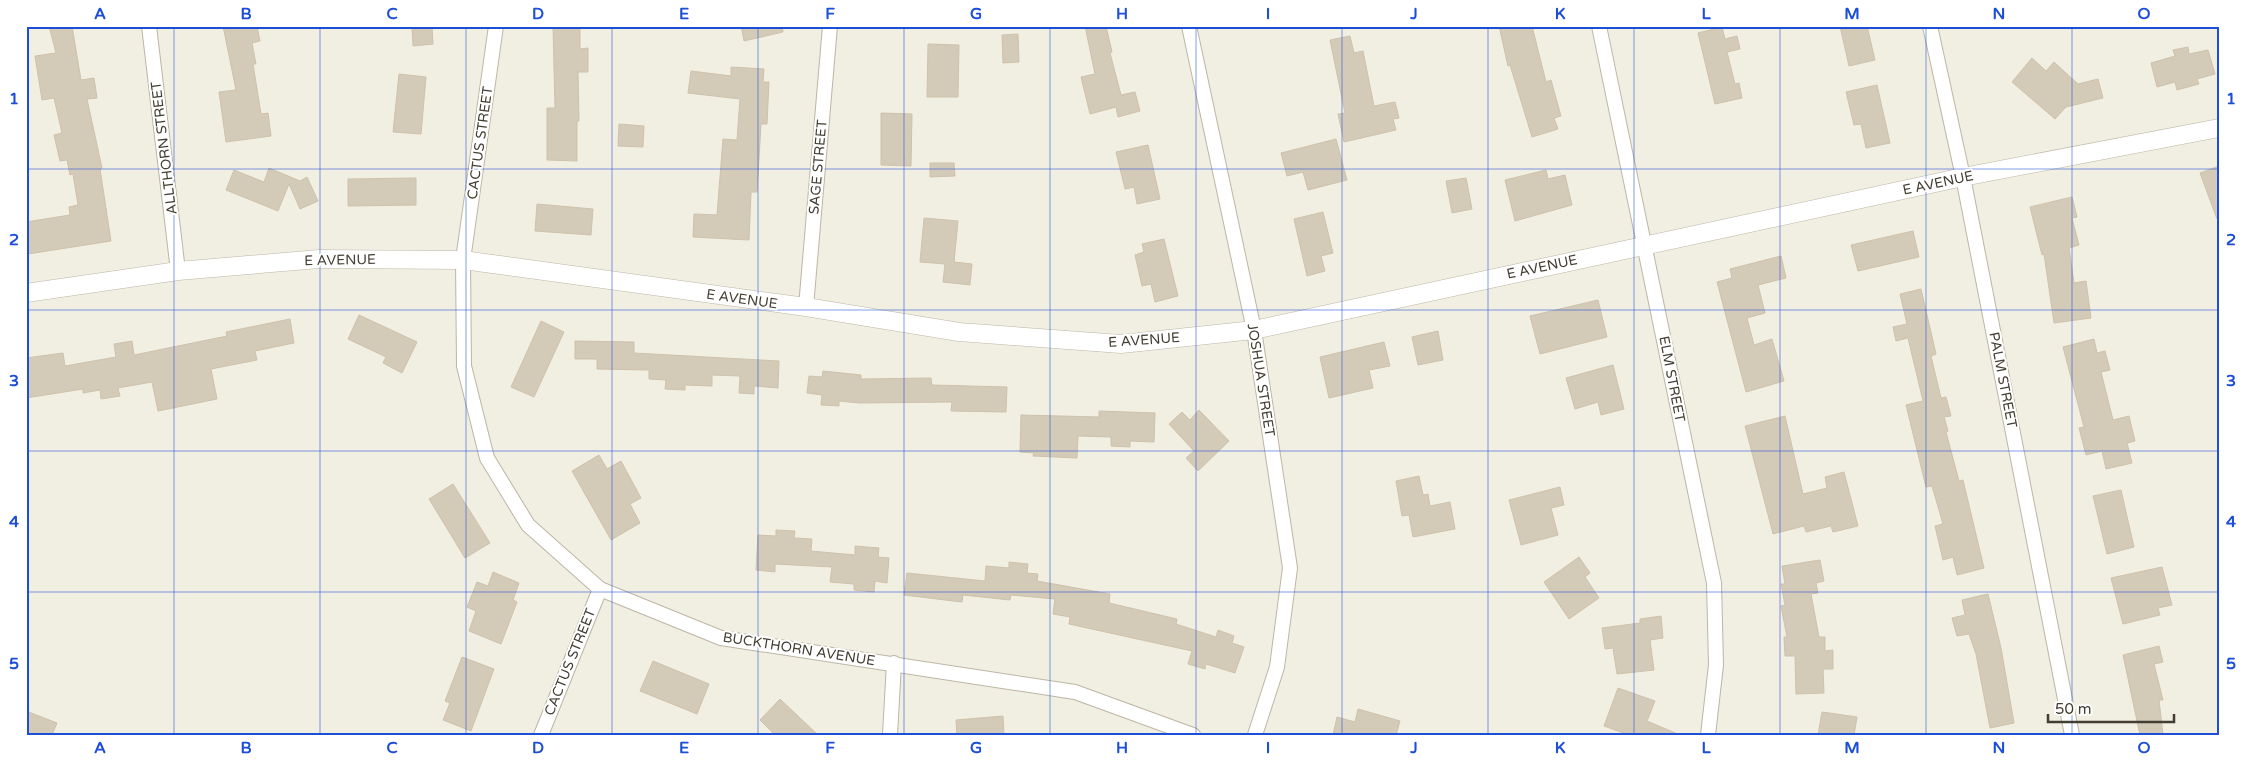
<svg xmlns="http://www.w3.org/2000/svg" width="2245" height="761" viewBox="0 0 2245 761" font-family="'Varela Round',sans-serif">
	<style>
		.building { fill: #d3cab8; stroke: #cec2ab }
		.lines { fill: none; stroke-linecap: round; stroke-linejoin: round }
		.minor-casing { stroke: #bdb6a5; stroke-width: 16 }
		.tertiary-casing { stroke: #bdb6a5; stroke-width: 19 }
		.minor { stroke: #fff; stroke-width: 14 }
		.tertiary { stroke: #fff; stroke-width: 18 }
		.grid { fill: none; stroke: #1d4ed8; stroke-width: 1; stroke-opacity: 0.55 }
		.labels { text-anchor: middle; dominant-baseline: central; stroke-width: 4; stroke-linejoin: round; paint-order: stroke }
		.street-label { font-size: 14px; fill: #433e33; stroke: #fff }
		.neatline { fill: none; stroke: #1d4ed8; stroke-width: 2 }
		.grid-label { font-size: 16px; text-anchor: middle; font-weight: bold; fill: #1d4ed8 }
	</style>
	<rect width="100%" height="100%" fill="#f1eee2"/>
	<g class="building">
		<polygon points="49,26 72,26 81,80 94,78 97,98 87,99 102,168 100,169 111,241 28,254 26,222 70,215 69,207 78,205 73,174 70,175 67,160 60,161 54,135 62,133 54,98 42,100 35,56 56,53"/>
		<polygon points="223,26 257,26 260,41 252,43 256,64 253,64 261,114 268,113 271,136 226,142 219,92 236,90"/>
		<polygon points="412,26 432,26 433,44 413,46"/>
		<polygon points="553,26 580,26 580,49 588,48 588,72 578,72 579,121 577,121 577,161 547,160 547,108 555,108"/>
		<polygon points="741,26 782,26 783,32 744,41"/>
		<polygon points="1085,26 1106,26 1112,52 1110,53 1121,95 1135,92 1140,111 1118,117 1116,107 1090,114 1081,77 1095,74"/>
		<polygon points="1499,26 1532,26 1546,82 1551,80 1561,116 1554,118 1558,129 1532,137 1510,65 1508,66"/>
		<polygon points="1840,26 1867,26 1875,60 1849,66"/>
		<polygon points="1722,27 1725,39 1737,36 1740,49 1727,52 1735,84 1739,83 1742,98 1715,104 1698,33"/>
		<polygon points="1018,34 1019,62 1003,63 1002,35"/>
		<polygon points="1350,36 1354,53 1363,51 1374,106 1395,102 1399,118 1393,119 1396,130 1344,142 1338,114 1345,113 1330,40"/>
		<polygon points="928,44 959,45 958,97 927,97"/>
		<polygon points="2188,47 2189,54 2208,50 2215,74 2197,79 2199,84 2177,90 2175,82 2157,87 2151,63 2175,56 2173,50"/>
		<polygon points="2032,58 2046,71 2054,62 2078,84 2098,79 2103,98 2066,107 2055,119 2012,82"/>
		<polygon points="731,67 764,69 763,82 769,82 767,124 761,124 757,192 751,192 749,240 693,237 694,214 717,215 723,139 737,140 740,99 688,93 691,71 731,76"/>
		<polygon points="399,74 426,77 421,134 393,132"/>
		<polygon points="1877,85 1890,143 1866,148 1861,124 1854,125 1846,92"/>
		<polygon points="881,113 912,114 911,166 881,165"/>
		<polygon points="619,124 644,126 643,147 618,146"/>
		<polygon points="1336,139 1347,180 1308,190 1303,172 1287,176 1281,153"/>
		<polygon points="1148,145 1160,199 1137,204 1134,187 1125,189 1116,152"/>
		<polygon points="930,163 954,163 955,176 930,177"/>
		<polygon points="2219,166 2219,219 2217,219 2200,173"/>
		<polygon points="269,168 300,181 307,177 318,201 300,209 289,184 278,211 226,190 234,170 264,182"/>
		<polygon points="1546,170 1548,179 1565,175 1572,205 1515,221 1505,180"/>
		<polygon points="416,178 416,205 348,206 348,179"/>
		<polygon points="1466,178 1472,209 1452,213 1446,181"/>
		<polygon points="2072,197 2077,217 2072,218 2079,245 2069,248 2074,283 2086,281 2091,318 2054,323 2044,254 2042,255 2030,207"/>
		<polygon points="537,204 593,209 591,235 535,231"/>
		<polygon points="1323,212 1333,253 1321,256 1325,271 1307,276 1294,219"/>
		<polygon points="924,218 958,221 954,262 972,264 970,285 943,282 945,264 920,262"/>
		<polygon points="1913,231 1919,257 1858,271 1851,245"/>
		<polygon points="1164,239 1178,296 1155,302 1151,284 1142,286 1135,255 1144,252 1142,244"/>
		<polygon points="1781,256 1786,278 1758,285 1765,313 1747,318 1754,345 1772,339 1784,381 1746,392 1717,282 1732,278 1730,269"/>
		<polygon points="1921,289 1936,354 1931,356 1941,398 1946,397 1951,416 1944,417 1948,431 1946,432 1959,481 1963,480 1984,568 1957,575 1953,557 1943,560 1935,526 1943,524 1932,486 1926,487 1906,405 1923,401 1908,338 1896,341 1893,327 1907,324 1900,294"/>
		<polygon points="1598,300 1607,337 1540,354 1530,316"/>
		<polygon points="359,315 417,342 402,373 383,363 386,357 348,339"/>
		<polygon points="290,319 294,343 255,351 257,360 211,369 217,399 158,411 152,382 118,388 120,396 101,399 100,390 83,393 83,389 26,398 26,358 63,353 65,366 116,357 114,344 132,341 134,355 227,336 226,332"/>
		<polygon points="541,321 564,332 534,397 511,387"/>
		<polygon points="1438,331 1443,360 1418,365 1412,337"/>
		<polygon points="2094,339 2097,353 2105,351 2110,370 2101,372 2113,420 2129,416 2135,441 2127,443 2132,463 2106,469 2102,451 2086,455 2079,428 2084,427 2063,347"/>
		<polygon points="575,341 634,342 634,353 779,361 778,388 754,386 754,394 739,393 740,376 712,375 712,386 685,385 685,390 665,389 666,380 649,379 649,370 597,369 597,359 575,359"/>
		<polygon points="1384,342 1390,366 1369,370 1373,388 1329,398 1320,357"/>
		<polygon points="1613,365 1624,409 1601,415 1598,402 1575,409 1566,378"/>
		<polygon points="823,371 861,375 861,379 931,378 932,385 1007,387 1006,412 951,411 952,402 859,403 839,401 839,406 821,405 822,395 807,393 809,376 822,377"/>
		<polygon points="1199,410 1229,441 1198,471 1186,458 1194,451 1169,424 1182,412 1190,420"/>
		<polygon points="1099,411 1155,413 1154,442 1130,441 1130,447 1111,446 1111,437 1078,436 1077,458 1033,456 1034,453 1020,452 1021,415 1099,417"/>
		<polygon points="1785,416 1803,494 1827,488 1825,477 1844,472 1858,526 1833,532 1831,526 1806,532 1804,526 1773,534 1745,426"/>
		<polygon points="599,455 607,469 621,461 641,498 630,504 640,523 611,540 572,471"/>
		<polygon points="1419,476 1423,495 1428,494 1430,506 1450,502 1455,529 1413,537 1409,515 1402,516 1396,481"/>
		<polygon points="453,484 490,543 465,558 429,499"/>
		<polygon points="1560,487 1564,505 1551,508 1558,535 1521,545 1509,500"/>
		<polygon points="2121,490 2134,547 2107,554 2093,496"/>
		<polygon points="776,530 795,531 794,538 812,539 811,551 855,555 855,546 879,548 878,557 889,558 887,583 875,581 874,592 854,590 854,584 830,582 832,567 775,564 775,572 756,570 758,535 776,536"/>
		<polygon points="1579,557 1590,573 1585,577 1599,598 1569,619 1544,582"/>
		<polygon points="1820,560 1824,581 1816,583 1818,593 1811,594 1819,637 1825,637 1825,651 1833,650 1833,669 1823,669 1824,693 1796,694 1795,656 1785,656 1784,637 1787,637 1781,606 1785,605 1781,584 1785,584 1782,566"/>
		<polygon points="1009,562 1028,564 1027,573 1038,574 1037,581 1110,594 1109,603 1177,619 1176,624 1216,637 1218,630 1234,636 1232,643 1244,647 1235,673 1206,664 1205,669 1188,664 1192,651 1069,624 1070,617 1053,614 1055,599 1011,595 1010,600 963,595 962,602 904,595 907,573 985,581 986,566 1009,568"/>
		<polygon points="2162,567 2172,605 2158,608 2160,615 2123,624 2111,578"/>
		<polygon points="493,572 519,583 513,600 517,602 501,644 469,631 476,611 467,607 477,582 488,586"/>
		<polygon points="1988,594 2001,648 2014,723 1990,728 1976,654 1969,634 1957,636 1952,618 1965,615 1962,600"/>
		<polygon points="1661,616 1663,638 1650,640 1654,670 1617,674 1613,648 1605,649 1602,628 1640,623 1640,619"/>
		<polygon points="2159,646 2163,662 2154,664 2163,700 2159,700 2163,735 2140,735 2123,655"/>
		<polygon points="462,657 494,669 471,731 443,720 450,703 445,701"/>
		<polygon points="653,661 709,684 697,714 640,691"/>
		<polygon points="1618,688 1655,701 1647,721 1680,735 1629,735 1604,726"/>
		<polygon points="780,699 818,735 775,735 760,720"/>
		<polygon points="1358,709 1400,721 1396,735 1333,735 1337,717 1355,722"/>
		<polygon points="26,711 57,723 52,735 26,735"/>
		<polygon points="1822,712 1857,717 1854,735 1818,735"/>
		<polygon points="1003,716 1004,735 957,735 956,720"/>
	</g>
	<g class="lines">
		<g class="minor-casing">
			<g id="minor">
				<polyline points="149,26 178,271"/>
				<polyline points="496,26 463,260 464,366 487,458 528,525 600,589 721,638 1075,692 1193,735"/>
				<polyline points="1189,26 1254,330 1290,568 1277,667 1255,735"/>
				<polyline points="1599,26 1714,583 1716,665 1708,735"/>
				<polyline points="1930,26 1963,177 2072,735"/>
				<polyline points="806,307 830,26"/>
				<polyline points="541,735 600,589"/>
				<polyline points="890,735 894,663"/>
			</g>
		</g>
		<g class="tertiary-casing">
			<polyline id="tertiary" points="26,293 178,271 319,259 463,260 806,307 959,332 1121,344 1254,330 1963,177 2219,128"/>
		</g>
		<use href="#minor" class="minor"/>
		<use href="#tertiary" class="tertiary"/>
	</g>
	<path class="grid" d="M174,26V735M320,26V735M466,26V735M612,26V735M758,26V735M904,26V735M1050,26V735M1196,26V735M1342,26V735M1488,26V735M1634,26V735M1780,26V735M1926,26V735M2072,26V735M26,169H2219M26,310H2219M26,451H2219M26,592H2219"/>
	<g class="labels">
		<g class="street-label">
			<text transform="translate(480 143) rotate(-82)">CACTUS STREET</text>
			<text transform="translate(164 148) rotate(-97)">ALLTHORN STREET</text>
			<text transform="translate(818 167) rotate(-85)">SAGE STREET</text>
			<text transform="translate(1938 183) rotate(-12)">E AVENUE</text>
			<text transform="translate(340 260) rotate(-1)">E AVENUE</text>
			<text transform="translate(1542 267) rotate(-12)">E AVENUE</text>
			<text transform="translate(742 299) rotate(8)">E AVENUE</text>
			<text transform="translate(1144 340) rotate(-4)">E AVENUE</text>
			<text transform="translate(1672 379) rotate(79)">ELM STREET</text>
			<text transform="translate(1261 380) rotate(81)">JOSHUA STREET</text>
			<text transform="translate(2003 380) rotate(79)">PALM STREET</text>
			<text transform="translate(799 649) rotate(9)">BUCKTHORN AVENUE</text>
			<text transform="translate(570 662) rotate(-68)">CACTUS STREET</text>
		</g>
	</g>
	<rect width="2245" height="761" fill="none" stroke="#ffffff" stroke-width="55"/>
	<path d="M2048 714v8h126v-8" fill="none" stroke="#433e33" stroke-width="2.5"/>
	<text x="2055" y="714" font-size="15" fill="#433e33" stroke="#ffffff" stroke-width="4" paint-order="stroke">50 m</text>
	<rect x="28" y="28" width="2190" height="706" class="neatline"/>
	<g class="grid-label">
		<text x="100" y="19">A</text>
		<text x="246" y="19">B</text>
		<text x="392" y="19">C</text>
		<text x="538" y="19">D</text>
		<text x="684" y="19">E</text>
		<text x="830" y="19">F</text>
		<text x="976" y="19">G</text>
		<text x="1122" y="19">H</text>
		<text x="1268" y="19">I</text>
		<text x="1414" y="19">J</text>
		<text x="1560" y="19">K</text>
		<text x="1706" y="19">L</text>
		<text x="1852" y="19">M</text>
		<text x="1999" y="19">N</text>
		<text x="2144" y="19">O</text>
		<text x="14" y="104">1</text>
		<text x="2231" y="104">1</text>
		<text x="14" y="245">2</text>
		<text x="2231" y="245">2</text>
		<text x="14" y="386">3</text>
		<text x="2231" y="386">3</text>
		<text x="14" y="527">4</text>
		<text x="2231" y="527">4</text>
		<text x="14" y="669">5</text>
		<text x="2231" y="669">5</text>
		<text x="100" y="753">A</text>
		<text x="246" y="753">B</text>
		<text x="392" y="753">C</text>
		<text x="538" y="753">D</text>
		<text x="684" y="753">E</text>
		<text x="830" y="753">F</text>
		<text x="976" y="753">G</text>
		<text x="1122" y="753">H</text>
		<text x="1268" y="753">I</text>
		<text x="1414" y="753">J</text>
		<text x="1560" y="753">K</text>
		<text x="1706" y="753">L</text>
		<text x="1852" y="753">M</text>
		<text x="1999" y="753">N</text>
		<text x="2144" y="753">O</text>
	</g>
</svg>
